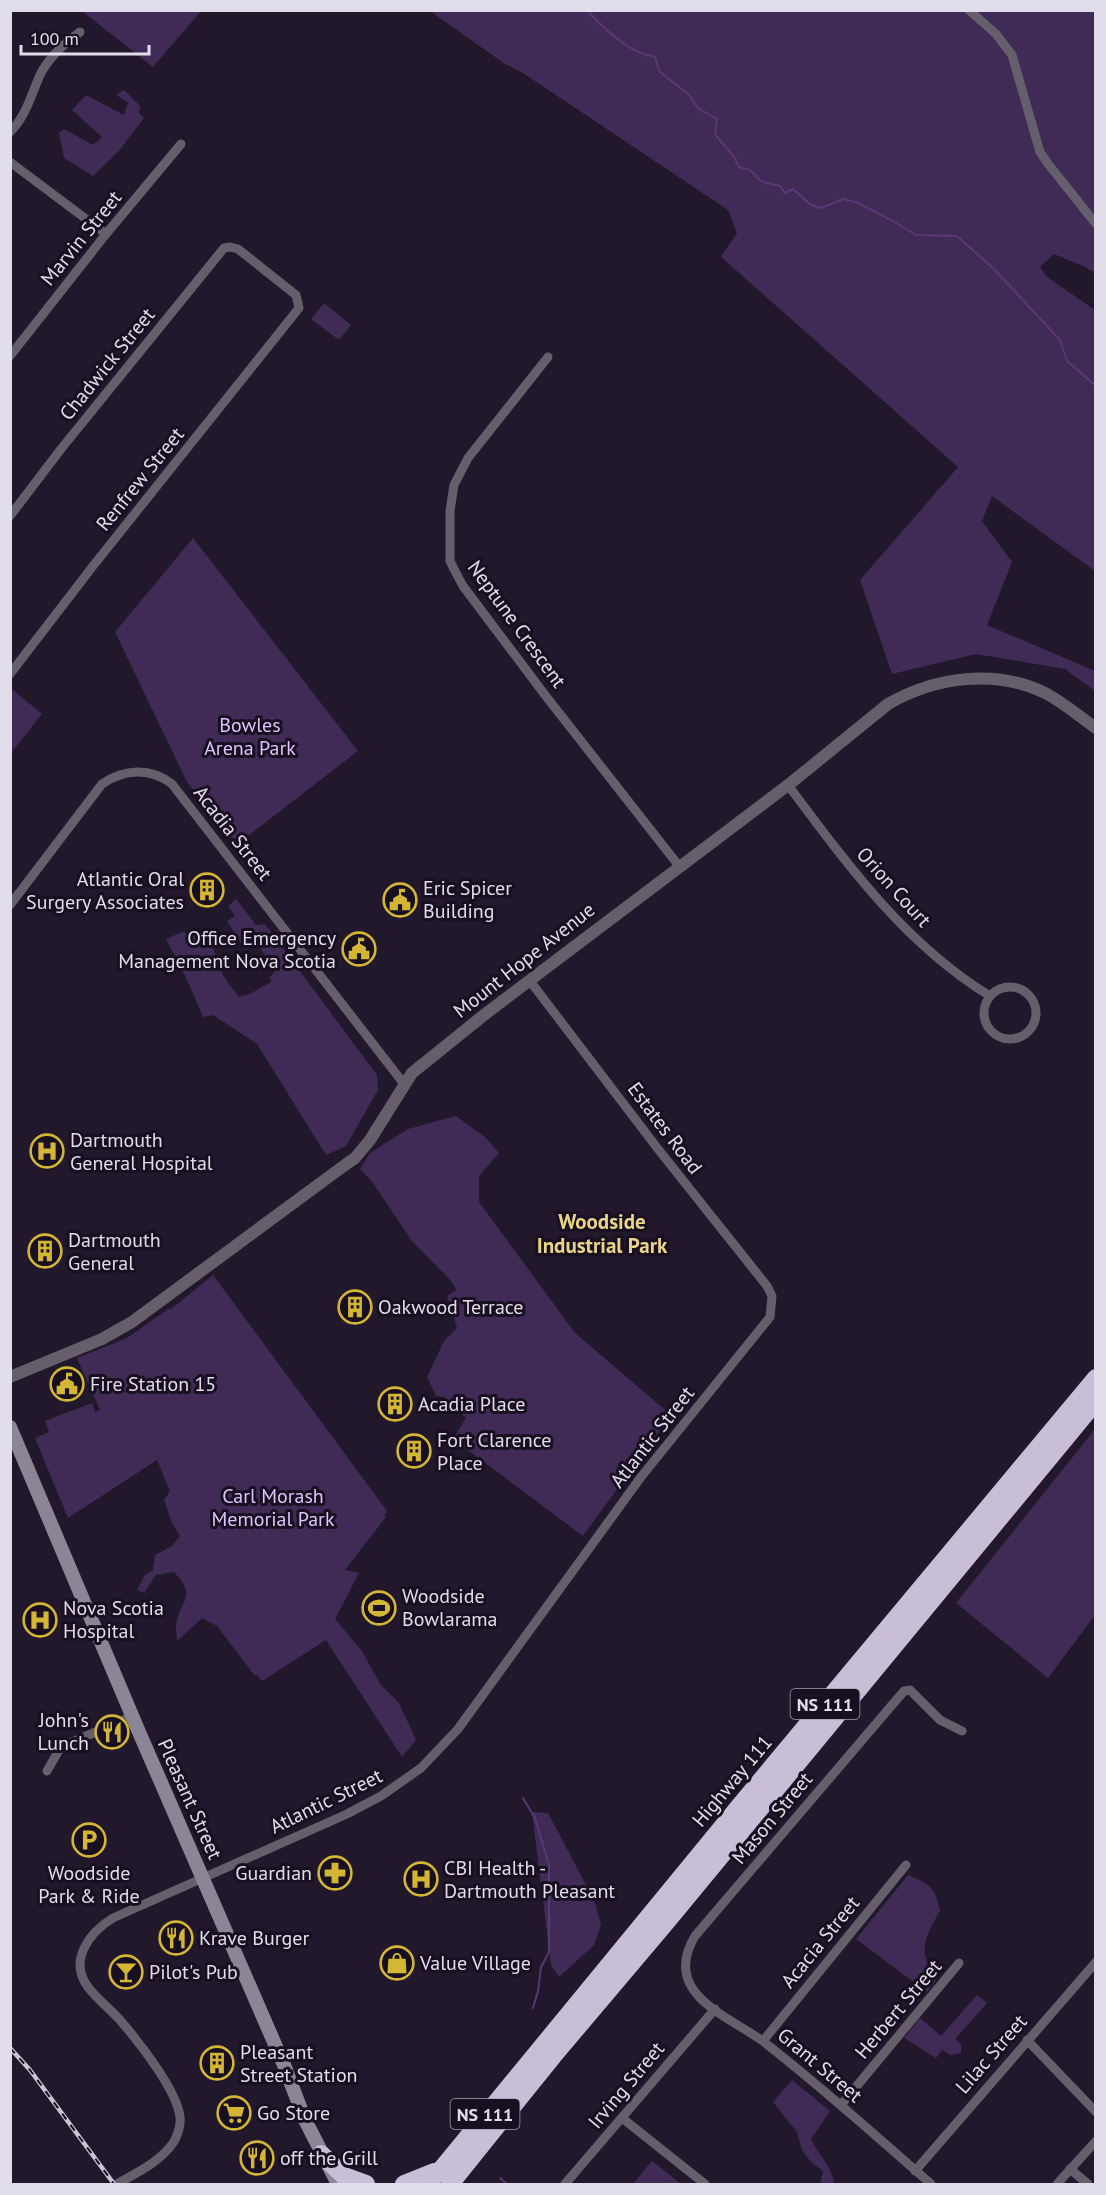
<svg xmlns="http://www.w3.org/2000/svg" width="1106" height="2195" viewBox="0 0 1106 2195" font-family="'PT Sans',sans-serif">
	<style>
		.green { fill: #402b56 }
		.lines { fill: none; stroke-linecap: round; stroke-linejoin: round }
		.stream { stroke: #573976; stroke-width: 2 }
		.minor { stroke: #645f6a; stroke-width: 9 }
		.tertiary { stroke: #645f6a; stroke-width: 12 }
		.secondary { stroke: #8c8596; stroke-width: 14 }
		.motorway { stroke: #c9bed8; stroke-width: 18 }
		.rail-casing { stroke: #cac5d3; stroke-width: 4.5 }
		.rail { stroke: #180f21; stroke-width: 2; stroke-dasharray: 7; stroke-linecap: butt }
		.labels { text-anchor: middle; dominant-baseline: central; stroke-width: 6; stroke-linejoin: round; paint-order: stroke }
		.shield { fill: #180f21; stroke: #a59fae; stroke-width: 1.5 }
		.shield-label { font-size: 18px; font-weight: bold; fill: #e2ddea }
		.street-label { font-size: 20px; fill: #e2ddea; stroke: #180f21 }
		.park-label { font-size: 20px; fill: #dec5fd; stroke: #180f21 }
		.poi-label { font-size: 20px; fill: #e2ddea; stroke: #180f21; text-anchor: start }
		.neighbourhood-label { font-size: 21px; font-weight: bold; fill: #e9d487; stroke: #180f21 }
	</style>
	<rect width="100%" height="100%" fill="#21182b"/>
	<g class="green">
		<polygon points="82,11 201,11 153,67"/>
		<polygon points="430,11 1095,11 1095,273 1085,267 1054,254 1040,267 1047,277 1095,310 1095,571 992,496 982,521 1012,562 987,625 1095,671 1095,691 1065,669 976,654 892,674 860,580 958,467 721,257 737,233 728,210 523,73 505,64"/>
		<polygon points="124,90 141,107 138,112 144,118 118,152 93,176 64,158 59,133 64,129 93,145 102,137 72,110 86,95 124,115 128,102 116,95"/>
		<polygon points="324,303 351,325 339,340 311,319"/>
		<polygon points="193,538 358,751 240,842 233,839 187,782 115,632"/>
		<polygon points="12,689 42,714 11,753 10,691"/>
		<path d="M236,899L256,925L265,924L377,1075L378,1090L346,1146L326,1155L257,1044L213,1015L203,1017C192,990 180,964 166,939L182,932L202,936L213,948L224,977L239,997L250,994L271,982L270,977L275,971L259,946L245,949L227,921L235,916L228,906Z"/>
		<polygon points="456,1116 485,1137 499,1153 479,1176 479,1202 575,1333 671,1415 583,1536 453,1439 466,1418 444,1397 436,1396 427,1377 444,1341 457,1328 447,1296 456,1290 452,1282 412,1241 373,1183 360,1169 370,1153 408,1129"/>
		<path d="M213,1275L387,1511L384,1516L386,1517L345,1570L359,1573L335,1619L362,1651L381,1685L399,1703L416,1740L402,1757L326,1640L262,1681L257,1675L255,1676L217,1626L202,1618L177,1641C177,1636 176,1631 176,1626C178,1602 199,1598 174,1572L156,1575L144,1593L137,1590L145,1575L153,1570L155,1555L172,1546L180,1536L172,1523L164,1500L170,1491L157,1460L68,1518L35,1438L49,1432L45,1421L92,1403L95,1412L100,1410L77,1358L127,1338L168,1309H171Z"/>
		<polygon points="1095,1429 1095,1615 1048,1678 956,1603"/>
		<polygon points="532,1812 548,1813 594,1900 601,1925 594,1945 559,1977 551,1965"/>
		<path d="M908,1875C930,1884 935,1887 940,1911C923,1940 918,1950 936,1980L927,1992L856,1939Z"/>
		<polygon points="977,1995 987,2003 955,2039 961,2044 961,2053 951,2055 942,2050 936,2058 904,2038 920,2018 941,2036"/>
		<path d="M792,2080L830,2111L811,2139C819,2156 832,2166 834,2184H820L823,2171L811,2162L802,2150L797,2132L773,2102Z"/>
		<polygon points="652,2161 681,2184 633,2184"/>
	</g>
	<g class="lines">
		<g class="stream">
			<path d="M587,10C604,29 629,53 655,57L659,71L689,95L698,108L717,119L715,134L734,157L739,167L750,170L762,182L780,186L785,193L793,189L811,205L821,208L844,199L858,203L891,220L916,235L957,236L994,269L1060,340L1067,361L1096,386"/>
			<polyline points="523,1798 535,1818 549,1865 549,1952 541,1967 538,1991 533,2008"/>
			<polyline points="500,2178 507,2184"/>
		</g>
		<g class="minor">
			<polyline points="969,10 996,34 1012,55 1040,152 1049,165 1096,224"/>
			<path d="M10,132C27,115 31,94 41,73C50,56 65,43 80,32"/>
			<polyline points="10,162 106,234"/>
			<polyline points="10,356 106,234 181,144"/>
			<polyline points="548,357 468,458 454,485 450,511 450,561 455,571 463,586 545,695 679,866"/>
			<polyline points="10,516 61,449 224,248 230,247 238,249 296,295 299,308 93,566 10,674"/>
			<path d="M788,785C847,864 905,944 990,996"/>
			<path d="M10,905L102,784C124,769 150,767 172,784L404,1084"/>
			<circle cx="1010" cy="1013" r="26"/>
			<polyline points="47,1771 59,1750 63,1746 133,1716"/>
			<polyline points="1027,2040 1096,2112"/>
			<polyline points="763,2041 906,1865"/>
			<polyline points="841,2105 959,1963"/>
			<polyline points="622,2118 705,2184"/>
			<polyline points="1070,2169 1088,2184"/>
			<polyline points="915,2171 1096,1962"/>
			<path d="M117,2184C136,2173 160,2162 173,2143C177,2137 181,2126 180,2117C177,2090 138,2041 120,2020C110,2009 97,1999 88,1987C68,1960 90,1932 113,1918L347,1814L381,1796L421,1768L458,1729L641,1477L770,1317L772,1296L767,1286L658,1149L530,981"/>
			<polyline points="565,2184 715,2009"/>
			<path d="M931,2184C876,2136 822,2087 764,2042C743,2026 702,2009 690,1984C682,1968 686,1951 695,1936L904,1691L910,1690L940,1720L962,1731"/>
			<polyline points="1057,2184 1096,2141"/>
		</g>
		<path class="tertiary" d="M10,1377L102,1339L132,1322L345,1165L355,1158L370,1140L412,1073L484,1015L792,782L888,704C935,677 996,668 1047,694C1064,703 1080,717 1096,728"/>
		<polyline class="secondary" points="10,1427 139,1732 284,2065 305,2120 338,2184"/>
		<g class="motorway">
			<polyline points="321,2154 344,2176 366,2184"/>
			<polyline points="404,2184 434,2172"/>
			<polyline points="426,2184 440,2171 738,1808 1096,1378"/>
			<polyline points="450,2184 553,2056 668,1920 1096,1401"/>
		</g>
		<g class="rail-casing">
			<polyline id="rail" points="10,2048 30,2070 114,2184"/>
		</g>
		<use href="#rail" class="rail"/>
	</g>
	<defs>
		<g id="building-ring" transform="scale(1.725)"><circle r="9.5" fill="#180f21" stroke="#d4b635" stroke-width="1.5"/><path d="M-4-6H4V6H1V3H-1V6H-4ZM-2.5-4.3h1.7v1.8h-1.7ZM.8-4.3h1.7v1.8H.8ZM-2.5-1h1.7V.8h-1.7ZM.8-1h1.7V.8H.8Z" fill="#d4b635"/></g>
		<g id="civic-ring" transform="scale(1.725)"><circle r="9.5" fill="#180f21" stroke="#d4b635" stroke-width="1.5"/><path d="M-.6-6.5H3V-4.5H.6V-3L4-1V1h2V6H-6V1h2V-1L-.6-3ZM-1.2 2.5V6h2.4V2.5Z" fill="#d4b635"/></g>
		<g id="hospital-ring" transform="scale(1.725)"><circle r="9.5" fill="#180f21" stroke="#d4b635" stroke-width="1.5"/><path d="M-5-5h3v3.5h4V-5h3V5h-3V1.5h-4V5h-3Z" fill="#d4b635"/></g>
		<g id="stadium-ring" transform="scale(1.725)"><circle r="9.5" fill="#180f21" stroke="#d4b635" stroke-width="1.5"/><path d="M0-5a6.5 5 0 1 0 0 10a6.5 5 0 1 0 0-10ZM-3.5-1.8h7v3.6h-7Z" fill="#d4b635"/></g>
		<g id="restaurant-ring" transform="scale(1.725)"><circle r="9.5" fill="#180f21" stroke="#d4b635" stroke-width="1.5"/><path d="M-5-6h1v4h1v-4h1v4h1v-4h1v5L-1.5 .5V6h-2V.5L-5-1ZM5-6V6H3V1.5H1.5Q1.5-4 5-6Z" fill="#d4b635"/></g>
		<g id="parking-ring" transform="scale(1.725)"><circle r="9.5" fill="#180f21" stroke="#d4b635" stroke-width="1.5"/><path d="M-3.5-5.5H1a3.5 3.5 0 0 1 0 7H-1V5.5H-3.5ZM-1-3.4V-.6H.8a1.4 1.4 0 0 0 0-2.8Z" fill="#d4b635"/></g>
		<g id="pharmacy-ring" transform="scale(1.725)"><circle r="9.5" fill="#180f21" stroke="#d4b635" stroke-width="1.5"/><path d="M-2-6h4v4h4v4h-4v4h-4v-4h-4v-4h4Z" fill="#d4b635"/></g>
		<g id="shop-ring" transform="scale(1.725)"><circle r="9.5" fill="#180f21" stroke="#d4b635" stroke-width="1.5"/><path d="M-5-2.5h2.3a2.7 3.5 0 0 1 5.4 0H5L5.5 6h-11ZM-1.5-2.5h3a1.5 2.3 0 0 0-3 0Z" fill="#d4b635"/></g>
		<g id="bar-ring" transform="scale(1.725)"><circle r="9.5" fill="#180f21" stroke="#d4b635" stroke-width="1.5"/><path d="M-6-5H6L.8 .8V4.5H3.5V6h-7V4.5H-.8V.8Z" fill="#d4b635"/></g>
		<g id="supermarket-ring" transform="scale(1.725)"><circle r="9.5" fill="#180f21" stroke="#d4b635" stroke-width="1.5"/><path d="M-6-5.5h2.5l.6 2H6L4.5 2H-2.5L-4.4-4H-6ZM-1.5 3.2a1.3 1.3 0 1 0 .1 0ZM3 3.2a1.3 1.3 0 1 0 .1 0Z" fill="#d4b635"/></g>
	</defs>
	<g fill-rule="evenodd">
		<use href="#building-ring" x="207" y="890"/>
		<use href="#civic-ring" x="400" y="900"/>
		<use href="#civic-ring" x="359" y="949"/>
		<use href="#hospital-ring" x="47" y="1151"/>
		<use href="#building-ring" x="45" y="1251"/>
		<use href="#building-ring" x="355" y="1307"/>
		<use href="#civic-ring" x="67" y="1384"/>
		<use href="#building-ring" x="395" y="1404"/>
		<use href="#building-ring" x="414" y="1451"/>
		<use href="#stadium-ring" x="379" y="1608"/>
		<use href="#hospital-ring" x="40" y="1620"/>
		<use href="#restaurant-ring" x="112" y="1732"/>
		<use href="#parking-ring" x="89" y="1840"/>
		<use href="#pharmacy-ring" x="335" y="1873"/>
		<use href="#hospital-ring" x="421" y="1879"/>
		<use href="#restaurant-ring" x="176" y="1938"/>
		<use href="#shop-ring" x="397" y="1963"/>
		<use href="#bar-ring" x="126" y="1972"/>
		<use href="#building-ring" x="217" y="2063"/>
		<use href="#supermarket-ring" x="234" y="2113"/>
		<use href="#restaurant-ring" x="257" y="2158"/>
	</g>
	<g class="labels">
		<g class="shield">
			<rect x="790.5" y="1689" width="69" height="30" rx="4.5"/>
			<rect x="450.5" y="2099" width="69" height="30" rx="4.5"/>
		</g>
		<g class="shield-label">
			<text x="825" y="1704">NS 111</text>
			<text x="485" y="2114">NS 111</text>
		</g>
		<g class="street-label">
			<text transform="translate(81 238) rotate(-51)">Marvin Street</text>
			<text transform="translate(107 364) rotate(-51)">Chadwick Street</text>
			<text transform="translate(140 479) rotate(-51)">Renfrew Street</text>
			<text transform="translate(517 624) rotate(54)">Neptune Crescent</text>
			<text transform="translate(233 833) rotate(52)">Acadia Street</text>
			<text transform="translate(894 887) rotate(48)">Orion Court</text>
			<text transform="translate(524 960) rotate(-38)">Mount Hope Avenue</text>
			<text transform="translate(665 1128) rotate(53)">Estates Road</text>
			<text transform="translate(652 1437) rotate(-52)">Atlantic Street</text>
			<text transform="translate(732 1781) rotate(-50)">Highway 111</text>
			<text transform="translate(190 1799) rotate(66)">Pleasant Street</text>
			<text transform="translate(326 1801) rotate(-26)">Atlantic Street</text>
			<text transform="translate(772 1818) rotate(-50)">Mason Street</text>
			<text transform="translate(820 1942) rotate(-51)">Acacia Street</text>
			<text transform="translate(898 2009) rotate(-50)">Herbert Street</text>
			<text transform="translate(991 2054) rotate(-49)">Lilac Street</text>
			<text transform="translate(820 2065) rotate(40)">Grant Street</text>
			<text transform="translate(626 2085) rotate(-50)">Irving Street</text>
		</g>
		<g class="park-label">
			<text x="250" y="725">Bowles<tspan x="250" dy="23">Arena Park</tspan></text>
			<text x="273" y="1496">Carl Morash<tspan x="273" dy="23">Memorial Park</tspan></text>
		</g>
		<g class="poi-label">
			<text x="184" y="879" text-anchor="end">Atlantic Oral<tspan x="184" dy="23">Surgery Associates</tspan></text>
			<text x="423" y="888">Eric Spicer<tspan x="423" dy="23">Building</tspan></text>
			<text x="336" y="938" text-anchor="end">Office Emergency<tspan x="336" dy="23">Management Nova Scotia</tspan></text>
			<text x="70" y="1140">Dartmouth<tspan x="70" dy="23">General Hospital</tspan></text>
			<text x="68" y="1240">Dartmouth<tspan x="68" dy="23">General</tspan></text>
			<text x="378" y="1307">Oakwood Terrace</text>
			<text x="90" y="1384">Fire Station 15</text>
			<text x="418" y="1404">Acadia Place</text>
			<text x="437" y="1440">Fort Clarence<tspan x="437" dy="23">Place</tspan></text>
			<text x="402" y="1596">Woodside<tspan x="402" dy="23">Bowlarama</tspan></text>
			<text x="63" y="1608">Nova Scotia<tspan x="63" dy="23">Hospital</tspan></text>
			<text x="89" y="1720" text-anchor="end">John's<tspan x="89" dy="23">Lunch</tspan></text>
			<text x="444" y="1868">CBI Health -<tspan x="444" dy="23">Dartmouth Pleasant</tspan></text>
			<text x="89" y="1873" text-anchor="middle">Woodside<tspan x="89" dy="23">Park &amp; Ride</tspan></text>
			<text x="312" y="1873" text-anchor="end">Guardian</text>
			<text x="199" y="1938">Krave Burger</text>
			<text x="420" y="1963">Value Village</text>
			<text x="149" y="1972">Pilot's Pub</text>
			<text x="240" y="2052">Pleasant<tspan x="240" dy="23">Street Station</tspan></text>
			<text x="257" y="2113">Go Store</text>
			<text x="280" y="2158">off the Grill</text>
		</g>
		<g class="neighbourhood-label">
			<text x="602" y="1221">Woodside<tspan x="602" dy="24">Industrial Park</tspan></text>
		</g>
	</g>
	<rect width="1106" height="2195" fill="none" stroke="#e2ddea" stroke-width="24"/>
	<path d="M21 45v9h128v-9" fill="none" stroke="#e2ddea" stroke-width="3"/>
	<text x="30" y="45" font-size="18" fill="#e2ddea" stroke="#180f21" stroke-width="4.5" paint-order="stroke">100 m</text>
</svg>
